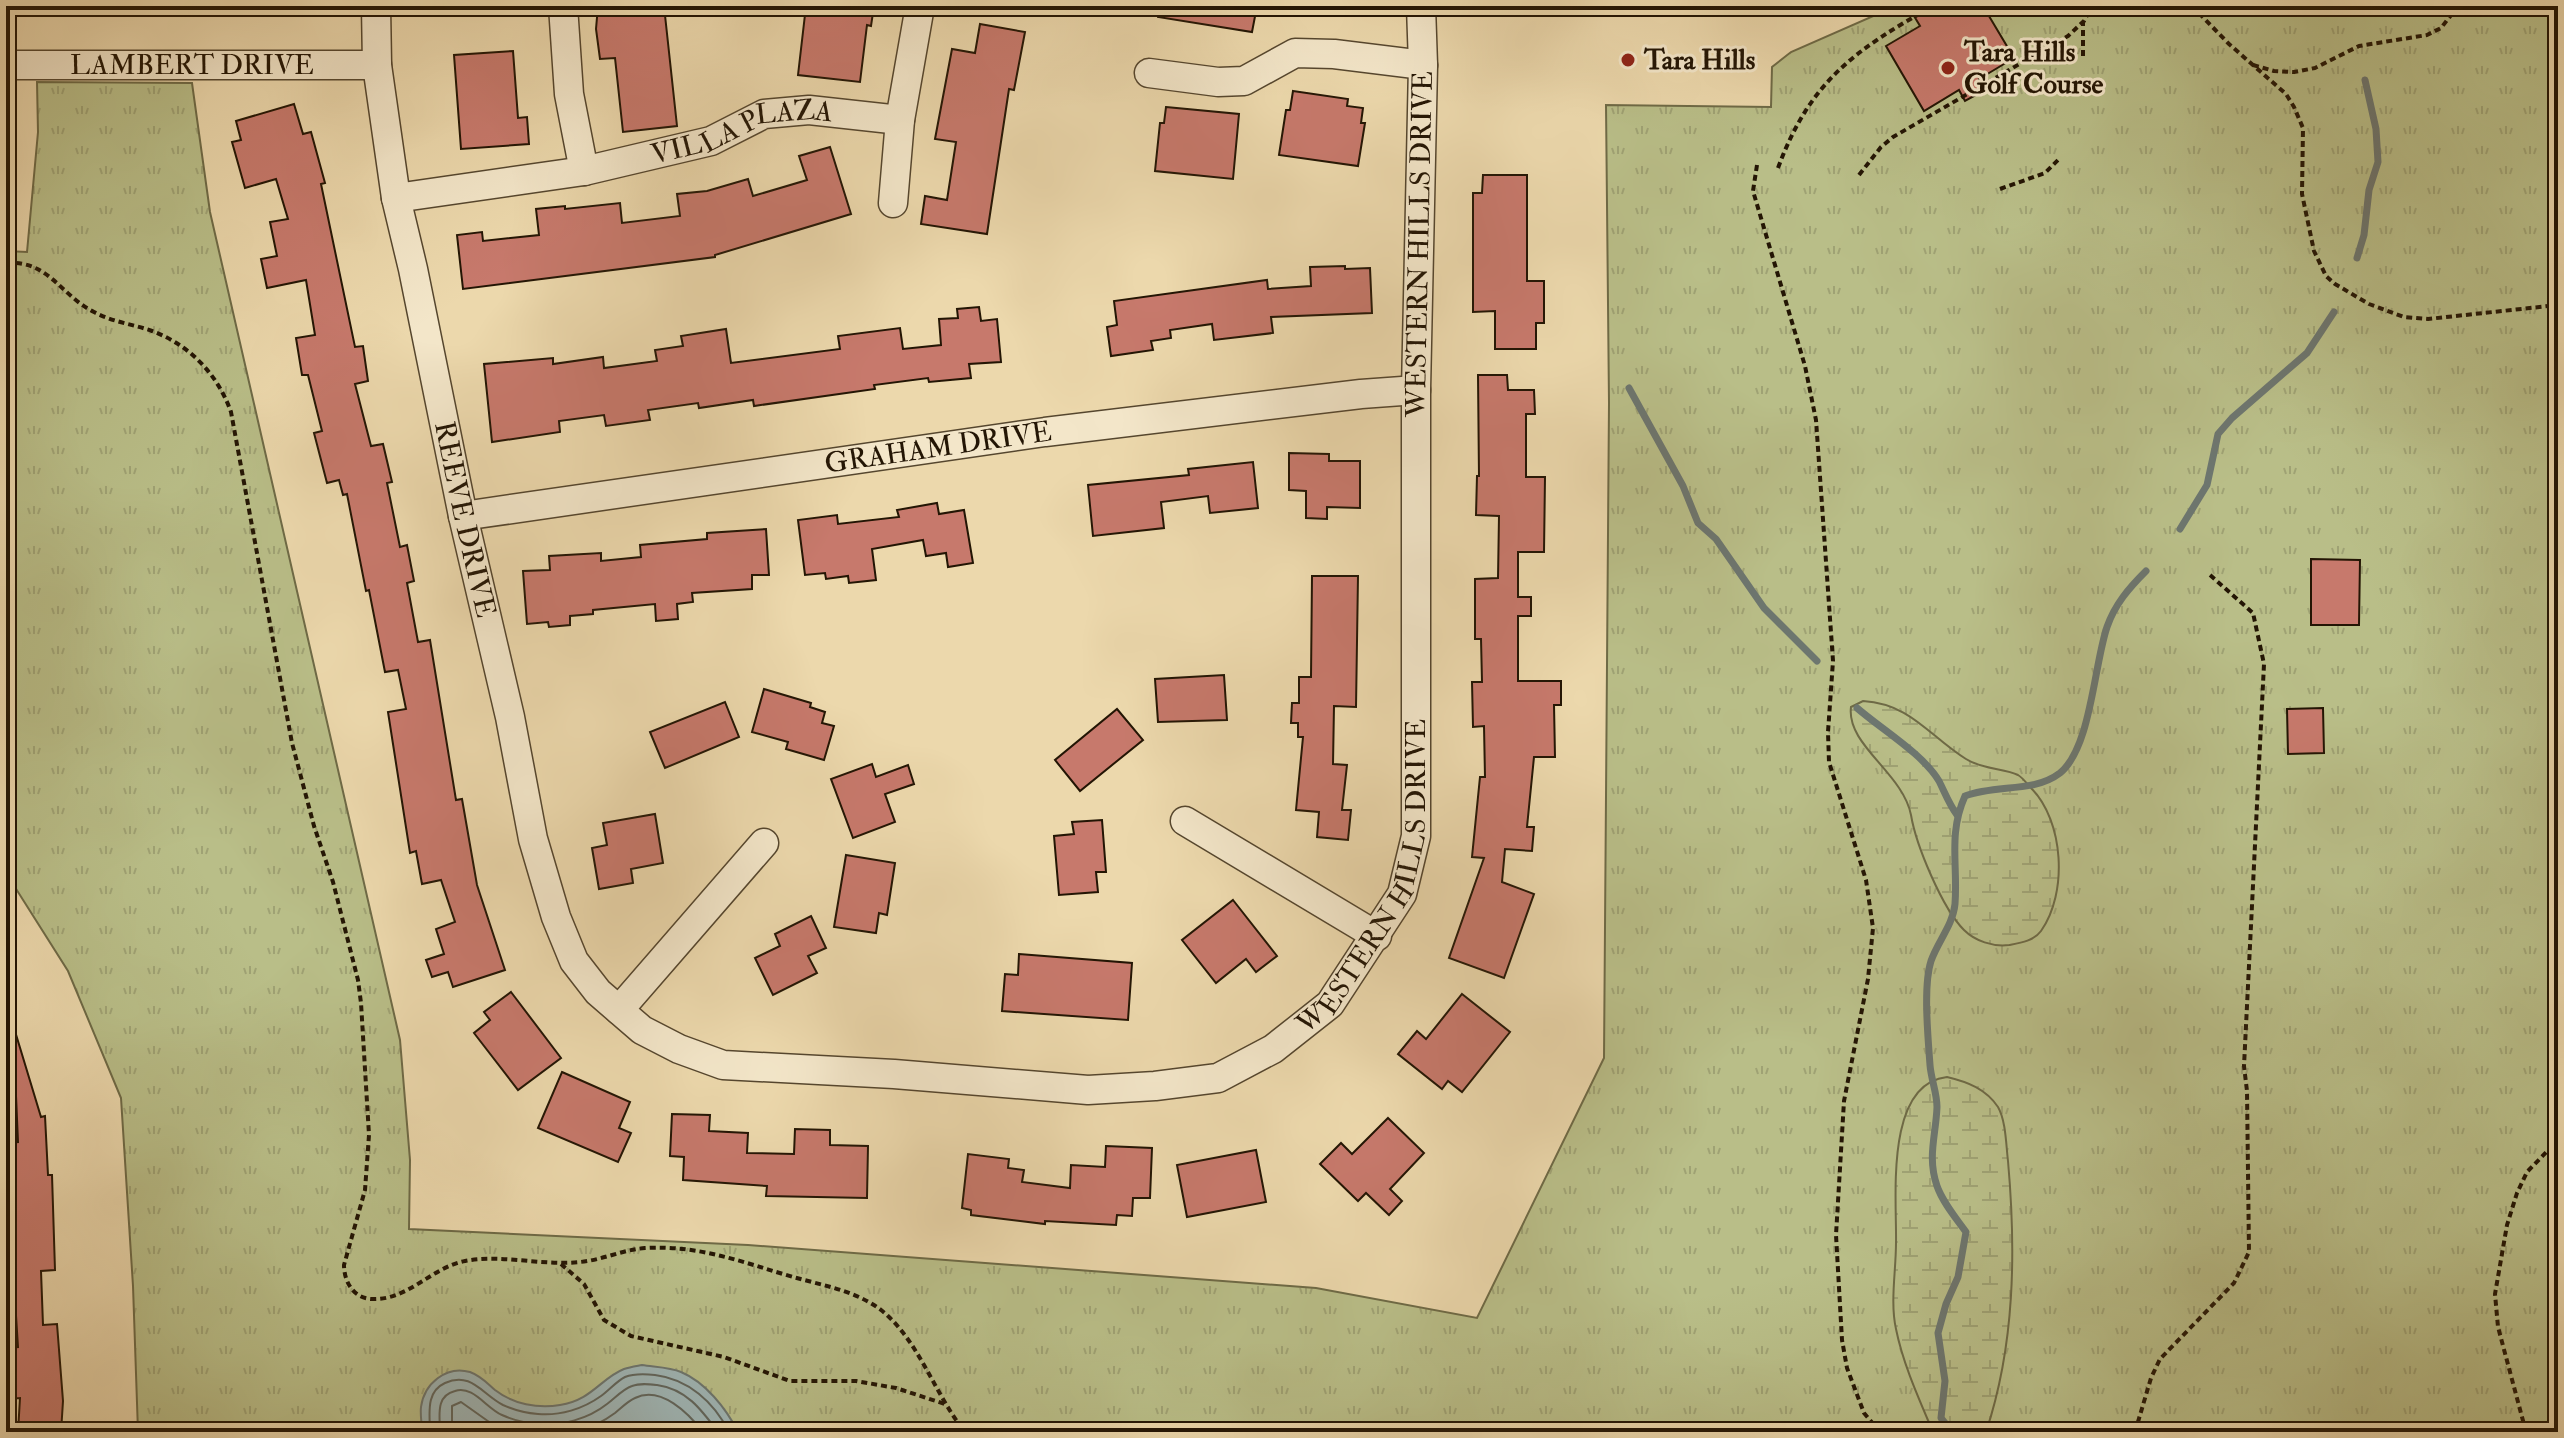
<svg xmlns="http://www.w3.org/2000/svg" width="2564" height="1438" viewBox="0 0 2564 1438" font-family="'IM FELL Double Pica',serif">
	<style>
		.grass { fill: url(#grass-tufts); stroke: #6e6a46; stroke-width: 2 }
		.wetland { fill: url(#wetland-marsh); stroke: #6e6a46; stroke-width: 2 }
		.water { fill: #9fb6b6; stroke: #6d766f; stroke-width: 2 }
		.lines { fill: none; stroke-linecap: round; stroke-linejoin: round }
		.shore { stroke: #61665d; stroke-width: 2 }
		.stream { stroke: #6d766f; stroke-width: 7 }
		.building { fill: #c7796c; stroke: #231504; stroke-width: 2 }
		.minor-casing { stroke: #55462e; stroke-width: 31 }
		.path { stroke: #231504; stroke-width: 4; stroke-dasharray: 6 4; stroke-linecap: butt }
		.minor { stroke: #f3e6c9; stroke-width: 28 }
		.poi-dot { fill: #8f2418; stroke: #f3e6c9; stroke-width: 3 }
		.labels { text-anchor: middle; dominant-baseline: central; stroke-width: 6; stroke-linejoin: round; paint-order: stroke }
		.poi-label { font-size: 28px; font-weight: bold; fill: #231504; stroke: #f3e6c9; text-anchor: start }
		.street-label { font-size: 28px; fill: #231504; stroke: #f3e6c9 }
	</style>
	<defs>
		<pattern id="grass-tufts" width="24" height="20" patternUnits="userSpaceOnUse" patternTransform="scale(2)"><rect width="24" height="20" fill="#b9be88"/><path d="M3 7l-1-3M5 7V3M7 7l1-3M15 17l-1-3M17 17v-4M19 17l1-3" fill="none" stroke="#9fa274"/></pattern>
		<pattern id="wetland-marsh" width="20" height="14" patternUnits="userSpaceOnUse" patternTransform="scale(2)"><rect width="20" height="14" fill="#b9be88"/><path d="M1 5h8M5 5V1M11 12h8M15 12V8" fill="none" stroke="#9fa274"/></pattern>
	</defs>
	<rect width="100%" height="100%" fill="#ecd8ac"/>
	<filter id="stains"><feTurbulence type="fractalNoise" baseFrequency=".0025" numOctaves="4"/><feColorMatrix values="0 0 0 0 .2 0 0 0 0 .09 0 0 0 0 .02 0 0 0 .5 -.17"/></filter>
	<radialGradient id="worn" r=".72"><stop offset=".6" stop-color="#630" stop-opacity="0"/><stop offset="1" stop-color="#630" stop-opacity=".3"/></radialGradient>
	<polygon class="grass" points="1896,6 2558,6 2558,1432 138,1432 133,1286 121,1098 68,971 6,873 6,251 27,252 38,132 37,82 192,83 210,212 400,1040 410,1160 409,1229 748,1245 1316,1288 1477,1318 1604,1058 1609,403 1606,105 1771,107 1772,67 1791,52"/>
	<g class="wetland">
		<path d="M1863,701C1911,704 1929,736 1966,759C1983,770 2005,768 2018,775C2023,778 2028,785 2031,788C2064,821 2068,893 2041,931C2034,941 2020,943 2009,945C1993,947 1975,941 1964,930C1942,908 1916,845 1911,815C1903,773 1846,745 1851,707Z"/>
		<path d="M1947,1077C1968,1082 1986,1089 1998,1107C2006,1121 2006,1145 2008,1161C2016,1251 2015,1345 1986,1432H1933C1919,1399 1903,1364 1896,1329C1890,1302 1896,1271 1896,1243C1897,1200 1884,1084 1947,1077Z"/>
	</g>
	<path class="water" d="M642,1365C655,1367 670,1367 681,1372C705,1382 726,1408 738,1432H422C422,1424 420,1415 421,1407C424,1384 446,1365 470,1372C481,1376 487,1383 495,1390C513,1404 538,1409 560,1405C592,1400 601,1378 624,1369C630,1367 637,1366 642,1365Z"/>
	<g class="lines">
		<g class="shore">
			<path d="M430,1432C430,1415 425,1392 445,1383C471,1371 482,1394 503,1405C514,1410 526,1413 538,1414C560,1416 583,1409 601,1396C609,1390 617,1381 625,1377C635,1373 646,1374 655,1375C688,1379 714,1402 729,1432"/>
			<path d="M440,1432C440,1416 435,1396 455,1391C473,1385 486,1408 502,1415C513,1420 525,1423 538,1424C562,1426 588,1419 607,1404C615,1398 623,1389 632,1386C640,1383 648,1384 657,1385C686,1389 701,1409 718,1432"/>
			<polyline points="452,1432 452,1406 461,1402 492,1424 513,1432"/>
			<path d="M575,1432C590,1428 603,1422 615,1413C621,1408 628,1401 635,1398C661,1385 689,1414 703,1432"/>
		</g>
		<g class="stream">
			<polyline points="2357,258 2364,235 2369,190 2378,162 2376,129 2365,80"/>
			<polyline points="1629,388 1683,486 1698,523 1716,539 1764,608 1817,661"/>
			<polyline points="2180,529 2207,485 2218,434 2232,418 2307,353 2334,312"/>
			<path d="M1857,708C1881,729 1923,754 1939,781C1945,793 1949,804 1957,815"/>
			<path d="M1952,1432L1941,1418L1945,1381L1938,1333L1946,1304L1958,1277L1966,1232C1956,1218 1943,1203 1937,1186C1927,1157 1936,1135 1937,1107C1937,1093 1931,1079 1930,1065C1928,1037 1923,986 1931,961C1938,941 1953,925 1955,904C1958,865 1948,834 1965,796C1997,784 2034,793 2060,773C2091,748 2094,665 2107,627C2115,604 2129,588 2146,571"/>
		</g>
	</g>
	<g class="building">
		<polygon points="598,6 664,6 677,126 623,132 615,58 600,59 596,29"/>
		<polygon points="806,6 874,6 871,26 867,25 860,82 798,75"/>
		<polygon points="1158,6 1257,6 1252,32 1158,17"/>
		<polygon points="1908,6 1937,6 1942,14 1955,6 1983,6 2014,58 1979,79 1985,90 1965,101 1959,90 1924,111 1886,46 1920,26"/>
		<polygon points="980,24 1025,32 1014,90 1009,89 987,234 921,224 925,196 947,200 956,142 935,139 952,49 975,53"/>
		<polygon points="513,51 518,118 527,117 529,144 461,149 454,55"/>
		<polygon points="1293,91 1348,99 1347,106 1363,108 1361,123 1365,123 1358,166 1279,155 1286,110 1290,110"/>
		<polygon points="294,104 303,134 311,132 325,183 321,184 355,347 363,346 368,381 355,384 371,446 383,444 392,482 387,483 400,547 407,545 414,581 407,583 418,642 430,640 456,800 462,799 477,885 505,970 453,987 448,972 432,977 426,960 444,954 436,929 455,922 441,880 422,884 416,851 410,853 388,712 406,709 398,670 385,672 369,590 366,591 347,494 343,495 339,480 327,483 314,433 322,431 308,375 302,375 296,338 315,335 306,280 267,288 261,259 277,256 270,222 288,219 276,179 245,188 232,142 241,140 236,121"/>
		<polygon points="1166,107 1239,114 1233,179 1155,171 1160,123 1164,123"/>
		<polygon points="830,147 851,214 715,255 715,257 463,289 457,235 482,232 483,241 539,235 536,209 565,206 565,209 620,203 622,223 680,216 677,194 707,191 748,179 753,196 807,180 799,156"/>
		<polygon points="1483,175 1527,175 1527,281 1544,281 1544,323 1536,323 1536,349 1495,349 1495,311 1473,312 1473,193 1482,193"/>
		<polygon points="1345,266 1345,269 1370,268 1372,313 1271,317 1273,333 1214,340 1212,324 1170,330 1171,338 1151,341 1153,350 1111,356 1107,327 1117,325 1114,301 1267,280 1268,289 1311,286 1310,267"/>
		<polygon points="979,307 981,321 997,319 1001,362 969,364 971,378 929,382 928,378 874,385 875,389 754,406 753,400 699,408 698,403 648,410 650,420 606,426 604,415 559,421 560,432 492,442 484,364 553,358 553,364 603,357 604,368 657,361 655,350 683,346 681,336 726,329 731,363 840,349 838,336 900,328 903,349 941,345 939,319 958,318 957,309"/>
		<polygon points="1478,375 1507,375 1508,390 1534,390 1535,414 1526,414 1526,477 1545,477 1544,552 1518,552 1518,597 1531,597 1531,616 1518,616 1518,681 1561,681 1561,705 1554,705 1555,757 1534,757 1527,827 1534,827 1532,851 1505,849 1502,882 1534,894 1504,978 1449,958 1484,858 1472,857 1480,777 1485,777 1484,726 1473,727 1472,682 1482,682 1481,639 1475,639 1475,579 1498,578 1499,516 1476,515 1477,476 1479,476"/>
		<polygon points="1289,453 1329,454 1329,461 1360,461 1360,508 1327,507 1327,519 1306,518 1306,491 1289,490"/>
		<polygon points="1253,462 1258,508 1210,513 1208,496 1161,502 1164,528 1093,536 1088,485 1189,475 1188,469"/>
		<polygon points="937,503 939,514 964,510 973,563 948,567 946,553 926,556 923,540 872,549 876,580 849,583 848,576 826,579 825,573 805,575 798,520 837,515 838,524 899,517 897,510"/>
		<polygon points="766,529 769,575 752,575 752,589 692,593 693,602 677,604 678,619 656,621 655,604 593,610 593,614 570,616 570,625 549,627 548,622 527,624 523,571 550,570 549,556 601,553 601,561 641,557 640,545 707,539 707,533"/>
		<polygon points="2311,559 2360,560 2359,625 2311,625"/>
		<polygon points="1312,576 1358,576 1356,707 1334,706 1333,764 1347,765 1342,810 1351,810 1348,840 1317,837 1319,812 1296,810 1303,737 1298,737 1298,723 1291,723 1292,703 1299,703 1299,677 1311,677"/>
		<polygon points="1224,675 1227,720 1158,722 1155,679"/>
		<polygon points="764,689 811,703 810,707 825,712 822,723 834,726 824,760 786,749 788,742 752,732"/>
		<polygon points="725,702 739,737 665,768 650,732"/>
		<polygon points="2323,708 2324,753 2288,754 2287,709"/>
		<polygon points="1117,709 1143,740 1080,791 1055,760"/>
		<polygon points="872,764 876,777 908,765 914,784 885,794 895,822 853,838 831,779"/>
		<polygon points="655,814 663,863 631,869 633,883 599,889 592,848 607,845 603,823"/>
		<polygon points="1102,820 1106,872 1096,872 1098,892 1059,895 1054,836 1074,834 1072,822"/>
		<polygon points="846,855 895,863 887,915 879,913 876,933 834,927"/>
		<polygon points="1233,900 1277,956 1256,972 1246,959 1216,983 1182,940"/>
		<polygon points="811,916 826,948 808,956 817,973 773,995 755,958 780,946 775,934"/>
		<polygon points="1019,954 1132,963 1128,1020 1002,1011 1005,974 1018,975"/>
		<polygon points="511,992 561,1058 518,1090 474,1033 490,1020 484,1012"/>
		<polygon points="1462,994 1510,1032 1462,1092 1448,1081 1442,1089 1398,1054 1417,1031 1426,1039"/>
		<polygon points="6,1018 11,1018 41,1117 45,1116 48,1175 52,1175 55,1270 41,1271 43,1325 57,1324 63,1401 61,1432 18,1432 20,1398 9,1399 6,1348 18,1347 15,1300 6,1300 6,1143 18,1142 16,1096 6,1099"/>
		<polygon points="562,1072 630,1102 619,1128 631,1133 618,1162 538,1128"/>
		<polygon points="672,1114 710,1115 709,1131 748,1133 747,1153 794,1154 795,1129 830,1130 830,1145 868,1146 867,1198 766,1196 767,1186 683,1180 684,1157 670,1156"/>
		<polygon points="1388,1118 1424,1153 1390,1189 1402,1201 1389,1215 1366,1193 1358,1201 1320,1164 1341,1143 1352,1154"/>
		<polygon points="1106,1146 1152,1148 1150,1198 1133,1198 1132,1216 1117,1215 1116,1225 1045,1221 1045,1224 971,1215 971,1210 962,1208 968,1154 1009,1159 1008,1168 1024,1170 1022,1182 1070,1188 1071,1165 1105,1167"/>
		<polygon points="1256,1150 1266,1202 1187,1217 1177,1165"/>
	</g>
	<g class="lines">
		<g class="minor-casing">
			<g id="minor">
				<path id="s1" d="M376,6L377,65L396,198L413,269L463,516L510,717L533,839L556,917L574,961L598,992L642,1030L679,1049L723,1065L894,1074L1088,1090L1155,1086L1218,1078L1273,1049L1330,1004L1402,894L1416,836V390L1423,65L1421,6"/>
				<polyline points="563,6 569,94 584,171"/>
				<path id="s2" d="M6,65H377"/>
				<polyline points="1149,73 1218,82 1244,81 1295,53 1334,54 1423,65"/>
				<path id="s3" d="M396,198L584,171L711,141L764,114L809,110L900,120"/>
				<polyline points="893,203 900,120 920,6"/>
				<path id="s4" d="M463,516L1045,432L1361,394L1416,390"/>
				<polyline points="1185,821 1377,936"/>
				<polyline points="619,1010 764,843"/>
			</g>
		</g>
		<g class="path">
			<polyline points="2192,6 2229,44 2286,94 2294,107 2303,128 2302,194 2314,251 2326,276 2335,284 2369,304 2404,317 2428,319 2558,305"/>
			<polyline points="2083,56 2083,23"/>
			<polyline points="2253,65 2274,71 2294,72 2315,68 2359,46 2427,35 2441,28 2458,6"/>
			<polyline points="1757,165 1753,191 1805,366 1816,420 1833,661 1828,732 1829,762 1866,880 1873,928 1868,979 1844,1101 1836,1235 1842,1340 1847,1368 1864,1413 1880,1432"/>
			<path d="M1778,168C1810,81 1855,50 1933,6"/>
			<polyline points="1859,175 1881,147 1893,137 2068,36 2084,21 2092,6"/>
			<polyline points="2000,189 2045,173 2060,158"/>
			<path d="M6,263C49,260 60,295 94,312C112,322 133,324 152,331C190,345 218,375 231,412L292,743L314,826L333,882L358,980L361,1003L369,1135L365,1190L344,1265C344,1281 353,1298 371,1299C408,1301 430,1268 465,1261C502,1254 542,1266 580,1262C602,1260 622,1250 645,1248C700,1245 742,1262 793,1277C825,1286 863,1292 888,1316C921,1347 936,1396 965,1432"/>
			<polyline points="561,1264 584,1284 604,1320 631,1336 724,1357 790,1381 856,1381 896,1388 945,1404"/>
			<polyline points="2135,1432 2151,1378 2160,1359 2234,1283 2249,1252 2247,1091 2244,1066 2264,664 2253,613 2210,575"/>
			<polyline points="2526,1432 2498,1327 2495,1294 2507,1225 2517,1193 2527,1172 2558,1140"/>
		</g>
		<use href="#minor" class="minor"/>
	</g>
	<g class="poi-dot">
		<circle cx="1628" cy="60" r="8"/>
		<circle cx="1948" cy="68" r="8"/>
	</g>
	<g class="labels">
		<g class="poi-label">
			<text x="1964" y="52">Tara Hills<tspan x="1964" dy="32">Golf Course</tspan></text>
			<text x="1644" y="60">Tara Hills</text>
		</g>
		<g class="street-label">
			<text stroke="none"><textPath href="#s2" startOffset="186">LAMBERT DRIVE</textPath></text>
			<text stroke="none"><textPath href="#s3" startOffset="354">VILLA PLAZA</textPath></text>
			<text stroke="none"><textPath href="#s1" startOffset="2578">WESTERN HILLS DRIVE</textPath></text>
			<text stroke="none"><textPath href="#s4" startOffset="480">GRAHAM DRIVE</textPath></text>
			<text stroke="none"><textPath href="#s1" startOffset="522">REEVE DRIVE</textPath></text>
			<text stroke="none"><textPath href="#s1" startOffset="1930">WESTERN HILLS DRIVE</textPath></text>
		</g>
	</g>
	<rect width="2564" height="1438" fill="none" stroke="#ecd8ac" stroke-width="32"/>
	<rect x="8" y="8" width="2548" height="1422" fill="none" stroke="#231504" stroke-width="4"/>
	<rect x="16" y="16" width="2532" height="1406" fill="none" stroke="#231504" stroke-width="2"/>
	<rect width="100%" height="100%" filter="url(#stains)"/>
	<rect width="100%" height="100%" fill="url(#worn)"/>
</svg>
